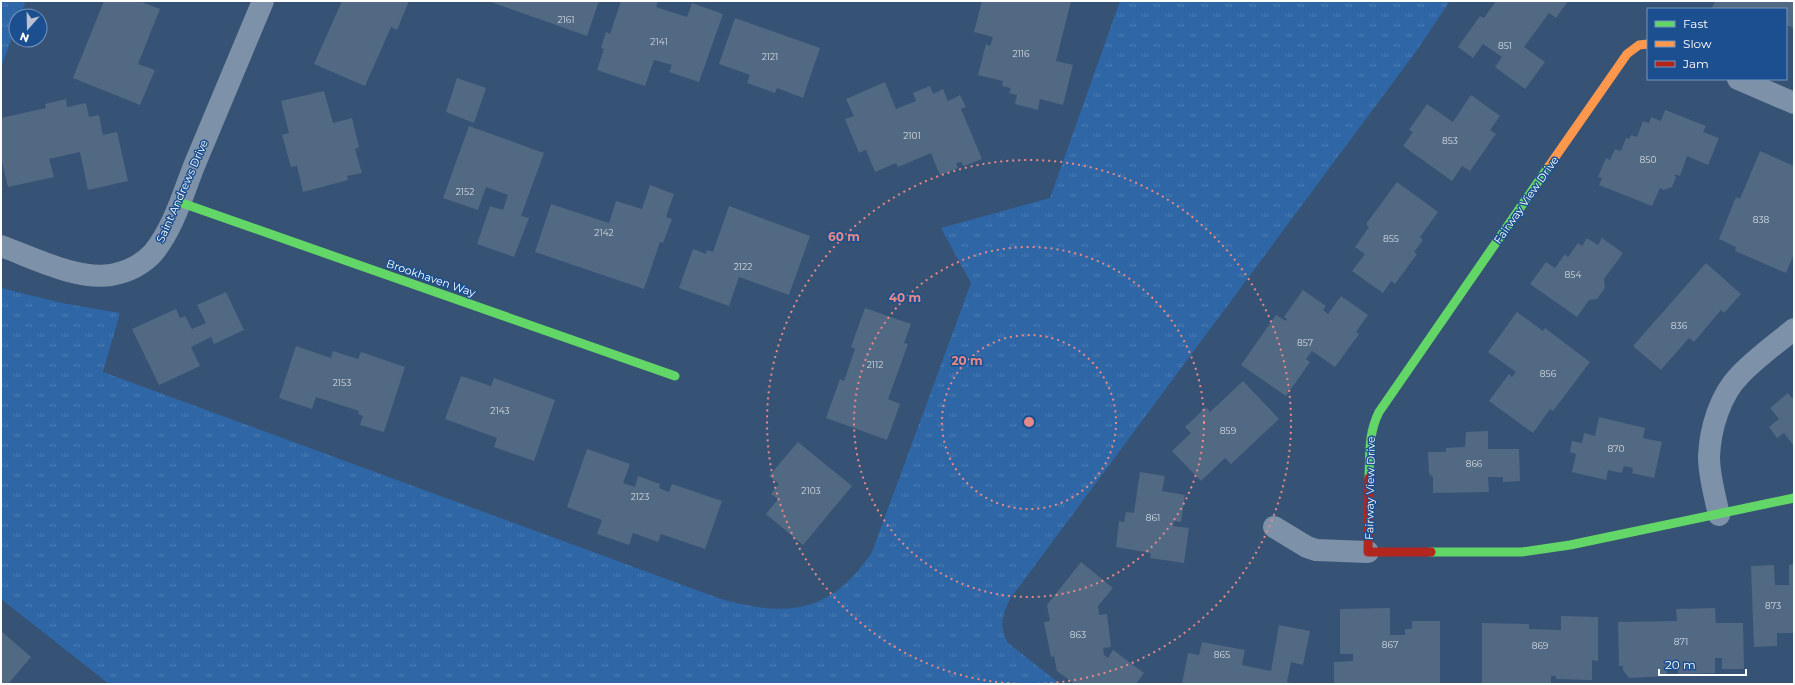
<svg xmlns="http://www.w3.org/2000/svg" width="1795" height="685" viewBox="0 0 1795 685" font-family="Montserrat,sans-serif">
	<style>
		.grass { fill: url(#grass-tufts) }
		.building { fill: #526984 }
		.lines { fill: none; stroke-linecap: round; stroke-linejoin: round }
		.street { stroke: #7d92a8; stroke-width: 22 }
		.fast { stroke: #63d668; stroke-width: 9 }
		.slow { stroke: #ff974d; stroke-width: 9 }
		.jam { stroke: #b3261e; stroke-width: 9 }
		.ring { fill: none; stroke: #e88989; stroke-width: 2; stroke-dasharray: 2 4 }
		.labels { text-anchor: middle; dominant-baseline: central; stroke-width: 3; stroke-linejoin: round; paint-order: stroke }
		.number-label { font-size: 9px; fill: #d4dae0 }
		.street-label { font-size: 11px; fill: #fff; stroke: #1b4f8f }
		.centre { fill: #e88989; stroke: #1b4f8f; stroke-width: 2 }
		.ring-label { font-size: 12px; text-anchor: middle; font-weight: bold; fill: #e88989; stroke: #1b4f8f; stroke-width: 3; stroke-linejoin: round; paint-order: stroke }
	</style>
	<defs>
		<pattern id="grass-tufts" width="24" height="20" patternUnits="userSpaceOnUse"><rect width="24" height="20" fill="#2f66a5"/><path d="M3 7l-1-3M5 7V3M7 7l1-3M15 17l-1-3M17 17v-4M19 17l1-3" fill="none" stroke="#4e7db2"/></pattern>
	</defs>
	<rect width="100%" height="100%" fill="#365274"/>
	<g class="grass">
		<polygon points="1,1 26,1 20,16 16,16 16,27 1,67"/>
		<path d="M1120,1H1450L1417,50L1010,599C1002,615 999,628 1008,643L1060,684H109L1,599V288L62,303L120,313L103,372L721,599C788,618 831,613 872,552L971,283L941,228L1050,198Z"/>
	</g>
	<g class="building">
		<polygon points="104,1 139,1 160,9 138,64 155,70 140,105 73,78"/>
		<polygon points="342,1 409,1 397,30 391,27 365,86 314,64"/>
		<polygon points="488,1 599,1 587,36"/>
		<polygon points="621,1 658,1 656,7 687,17 692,3 723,14 699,82 669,72 672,65 654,60 645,86 597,70 604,49 601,48 606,32 610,34"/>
		<polygon points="982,1 1071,1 1056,61 1073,65 1063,105 1040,99 1038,110 1015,104 1017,95 1009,93 1011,88 1002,86 1003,81 978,75 986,44 990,46 993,37 974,32"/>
		<polygon points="1496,1 1568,1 1556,18 1549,13 1524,47 1545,62 1525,89 1495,67 1502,57 1483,44 1473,58 1458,47 1480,16 1484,18"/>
		<polygon points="1715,1 1794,1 1794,28 1786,25 1786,9 1713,9 1712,8"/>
		<polygon points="735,18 820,48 803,98 777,88 775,93 747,83 750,75 719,64"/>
		<polygon points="457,78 486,88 474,123 446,112"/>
		<polygon points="885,82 896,109 916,101 913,93 930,86 933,94 943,89 948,101 960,95 966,107 961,109 982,159 964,166 961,162 956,163 958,168 940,175 931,153 898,167 896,163 875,172 866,150 859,153 845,119 854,116 846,99"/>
		<polygon points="324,91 333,123 352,118 359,147 355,149 362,173 347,176 348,180 303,192 297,166 291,167 282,135 289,133 281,101"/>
		<polygon points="1471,95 1500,116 1490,130 1496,134 1470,171 1462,166 1452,181 1403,146 1413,132 1409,130 1427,104 1453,122"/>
		<polygon points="66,99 67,107 86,103 89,117 99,115 103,135 117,132 128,181 88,190 80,152 49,159 54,177 8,187 1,158 1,118 46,108 45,104"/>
		<polygon points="1665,110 1706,126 1703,132 1719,138 1708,165 1687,156 1680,176 1674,174 1676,177 1672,187 1663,190 1660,188 1652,206 1599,185 1602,178 1598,177 1606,158 1610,160 1615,149 1621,151 1626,138 1629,139 1631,135 1637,137 1643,121 1649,123 1651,117 1661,121"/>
		<polygon points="469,126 544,153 521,216 529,218 514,257 477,244 490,206 503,210 508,195 486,187 478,210 443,198"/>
		<polygon points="1760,151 1794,166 1794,254 1786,273 1735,251 1736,247 1719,239 1736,197 1740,199"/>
		<polygon points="1397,182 1438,212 1420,237 1423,240 1414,252 1417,254 1395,284 1391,281 1383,293 1352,271 1365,254 1355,247 1369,227 1366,224"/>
		<polygon points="650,185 674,194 666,217 672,219 663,243 660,242 644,289 535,252 551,204 609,223 616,201 642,209"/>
		<polygon points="729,206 810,236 789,295 739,277 729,306 679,288 693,249 706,254 707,250 713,252"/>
		<polygon points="1587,238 1598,245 1602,238 1623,253 1604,279 1605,288 1597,299 1589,300 1577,317 1530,284 1546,262 1555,268 1565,254 1568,257 1578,243 1582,246"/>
		<polygon points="1706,263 1741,294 1724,313 1721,310 1694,342 1689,338 1661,370 1633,346"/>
		<polygon points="1303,290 1326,306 1323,310 1328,314 1341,296 1368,315 1356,332 1359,334 1335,367 1312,351 1306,359 1310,362 1286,396 1241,365 1276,315 1286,321 1287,319 1284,317"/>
		<polygon points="226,292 244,330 214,344 211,337 191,347 200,366 159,385 132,329 176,309 180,318 185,316 192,329 206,323 197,305"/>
		<polygon points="865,308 911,324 904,343 908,344 888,399 900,404 887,440 826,418 840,379 844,381 855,349 851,347"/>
		<polygon points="1517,312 1543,331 1545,328 1590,362 1553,411 1550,409 1533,433 1489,401 1509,374 1512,377 1516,372 1488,352"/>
		<polygon points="296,346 331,358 333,351 358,359 361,352 405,367 384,432 360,425 363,416 358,414 359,411 316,397 312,409 279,398"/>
		<polygon points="461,376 491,386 494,378 555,400 534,461 494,447 497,438 445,419"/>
		<polygon points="1243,381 1279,419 1231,464 1225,458 1201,481 1172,451 1191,433 1185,427 1206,407 1210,412"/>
		<polygon points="1788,393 1792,398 1794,397 1794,446 1784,433 1777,438 1769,427 1779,419 1770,408"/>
		<polygon points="1599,417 1645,428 1643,438 1662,442 1654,478 1632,473 1633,468 1624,466 1622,473 1608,470 1606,480 1572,472 1576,454 1570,452 1572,441 1582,443 1584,433 1595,436"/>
		<polygon points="1488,431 1488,449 1519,449 1520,481 1503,482 1503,477 1488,477 1489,492 1433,493 1433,477 1429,474 1428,452 1446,452 1446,448 1465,447 1466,432"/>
		<polygon points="798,442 852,486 803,545 766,514 778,499 771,494 779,484 769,476"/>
		<polygon points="587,449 630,464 623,483 635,487 638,476 660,484 659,488 669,492 672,484 722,501 705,549 661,534 658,542 633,533 629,545 597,534 602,520 567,507"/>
		<polygon points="1140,472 1165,476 1162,491 1185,495 1181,522 1174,521 1173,526 1189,528 1184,563 1150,558 1151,553 1116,547 1119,521 1124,522 1126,512 1134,513"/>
		<polygon points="1081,562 1113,588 1098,606 1099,615 1107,614 1111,647 1103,648 1104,655 1108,658 1113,650 1144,673 1136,684 1075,684 1057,671 1054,656 1051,657 1044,622 1050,621 1047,605"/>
		<polygon points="1794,564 1794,633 1777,633 1777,646 1754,647 1751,566 1774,565 1775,585 1789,585 1789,565"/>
		<polygon points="1390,608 1390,635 1405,635 1405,629 1412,629 1412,621 1440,621 1440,684 1334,684 1334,662 1353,661 1353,654 1340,654 1340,609"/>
		<polygon points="1715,608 1716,623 1743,623 1744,669 1722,669 1722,658 1715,658 1715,673 1678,674 1678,666 1666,666 1667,676 1629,678 1623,670 1623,666 1619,666 1618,622 1677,621 1676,609"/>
		<polygon points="1561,616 1598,617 1598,661 1592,660 1592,680 1556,679 1556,676 1551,676 1551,684 1482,684 1482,623 1529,624 1529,629 1561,630"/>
		<polygon points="1279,625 1310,631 1303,665 1291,662 1287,682 1294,684 1182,684 1188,653 1199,655 1202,642 1245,650 1242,665 1271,671"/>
		<polygon points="1,631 31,657 8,684 1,684"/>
	</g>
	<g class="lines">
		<g class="street">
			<polyline points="1738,79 1794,103"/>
			<path d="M1,246C34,258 76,280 111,275C127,272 142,265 153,253C173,229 183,194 194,166C217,111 240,56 263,1"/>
			<path d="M1719,515C1715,496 1709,476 1709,457C1710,429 1720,395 1740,375C1756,358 1776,344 1794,329"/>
			<polyline points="1274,527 1307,547 1316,550 1368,552"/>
		</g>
		<g class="fast">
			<polyline points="179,202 675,376"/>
			<path d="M1369,478C1370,454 1368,434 1379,412L1549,166"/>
			<polyline points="1431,552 1522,552 1570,545 1794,498"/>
		</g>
		<polyline class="slow" points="1549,166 1627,54 1639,45 1648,44"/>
		<polyline class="jam" points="1369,478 1368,552 1431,552"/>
	</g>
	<g class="ring">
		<circle cx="1029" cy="422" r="87"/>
		<circle cx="1029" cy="422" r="175"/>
		<path d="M1027 684A262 262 0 1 1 1031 684"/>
	</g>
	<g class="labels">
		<g class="number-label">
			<text x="566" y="19">2161</text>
			<text x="659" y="41">2141</text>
			<text x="1505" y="45">851</text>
			<text x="1021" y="53">2116</text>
			<text x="770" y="56">2121</text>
			<text x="912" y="135">2101</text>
			<text x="1450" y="140">853</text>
			<text x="1648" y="159">850</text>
			<text x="465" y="191">2152</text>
			<text x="1761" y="219">838</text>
			<text x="604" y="232">2142</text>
			<text x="1391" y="238">855</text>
			<text x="743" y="266">2122</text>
			<text x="1573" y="274">854</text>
			<text x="1679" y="325">836</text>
			<text x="1305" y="342">857</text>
			<text x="875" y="364">2112</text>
			<text x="1548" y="373">856</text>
			<text x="342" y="382">2153</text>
			<text x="500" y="410">2143</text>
			<text x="1228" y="430">859</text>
			<text x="1616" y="448">870</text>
			<text x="1474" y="463">866</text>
			<text x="811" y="490">2103</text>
			<text x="640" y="496">2123</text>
			<text x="1153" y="517">861</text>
			<text x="1773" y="605">873</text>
			<text x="1078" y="634">863</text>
			<text x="1681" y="641">871</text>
			<text x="1390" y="644">867</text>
			<text x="1540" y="645">869</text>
			<text x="1222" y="654">865</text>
		</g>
		<g class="street-label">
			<text transform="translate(182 191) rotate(-66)">Saint Andrews Drive</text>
			<text transform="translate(1526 200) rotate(-55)">Fairway View Drive</text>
			<text transform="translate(431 278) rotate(19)">Brookhaven Way</text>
			<text transform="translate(1370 488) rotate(-89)">Fairway View Drive</text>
		</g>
	</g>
	<circle cx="1029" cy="422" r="6" class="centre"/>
	<g class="ring-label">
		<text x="844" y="241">60 m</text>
		<text x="905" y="302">40 m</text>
		<text x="967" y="365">20 m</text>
	</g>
	<rect width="1795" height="685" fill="none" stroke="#ffffff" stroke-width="4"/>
	<rect x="1647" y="8" width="140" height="72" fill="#1b4f8f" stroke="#7695bc"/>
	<rect x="1655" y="21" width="20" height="6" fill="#63d668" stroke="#7695bc"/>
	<text x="1683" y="28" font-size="12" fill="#ffffff">Fast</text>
	<rect x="1655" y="41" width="20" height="6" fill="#ff974d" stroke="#7695bc"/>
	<text x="1683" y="48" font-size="12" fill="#ffffff">Slow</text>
	<rect x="1655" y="61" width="20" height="6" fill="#b3261e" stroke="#7695bc"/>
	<text x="1683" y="68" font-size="12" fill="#ffffff">Jam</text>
	<g transform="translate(28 28) rotate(200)"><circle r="19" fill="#1b4f8f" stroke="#7695bc"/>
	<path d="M0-3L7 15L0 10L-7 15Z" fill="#b9c2ce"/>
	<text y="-6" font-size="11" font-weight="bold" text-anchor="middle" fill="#ffffff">N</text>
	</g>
	<path d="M1659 669v6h87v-6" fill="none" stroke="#ffffff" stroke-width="2"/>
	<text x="1665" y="669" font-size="12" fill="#ffffff" stroke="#1b4f8f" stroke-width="3" paint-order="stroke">20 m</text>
</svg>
